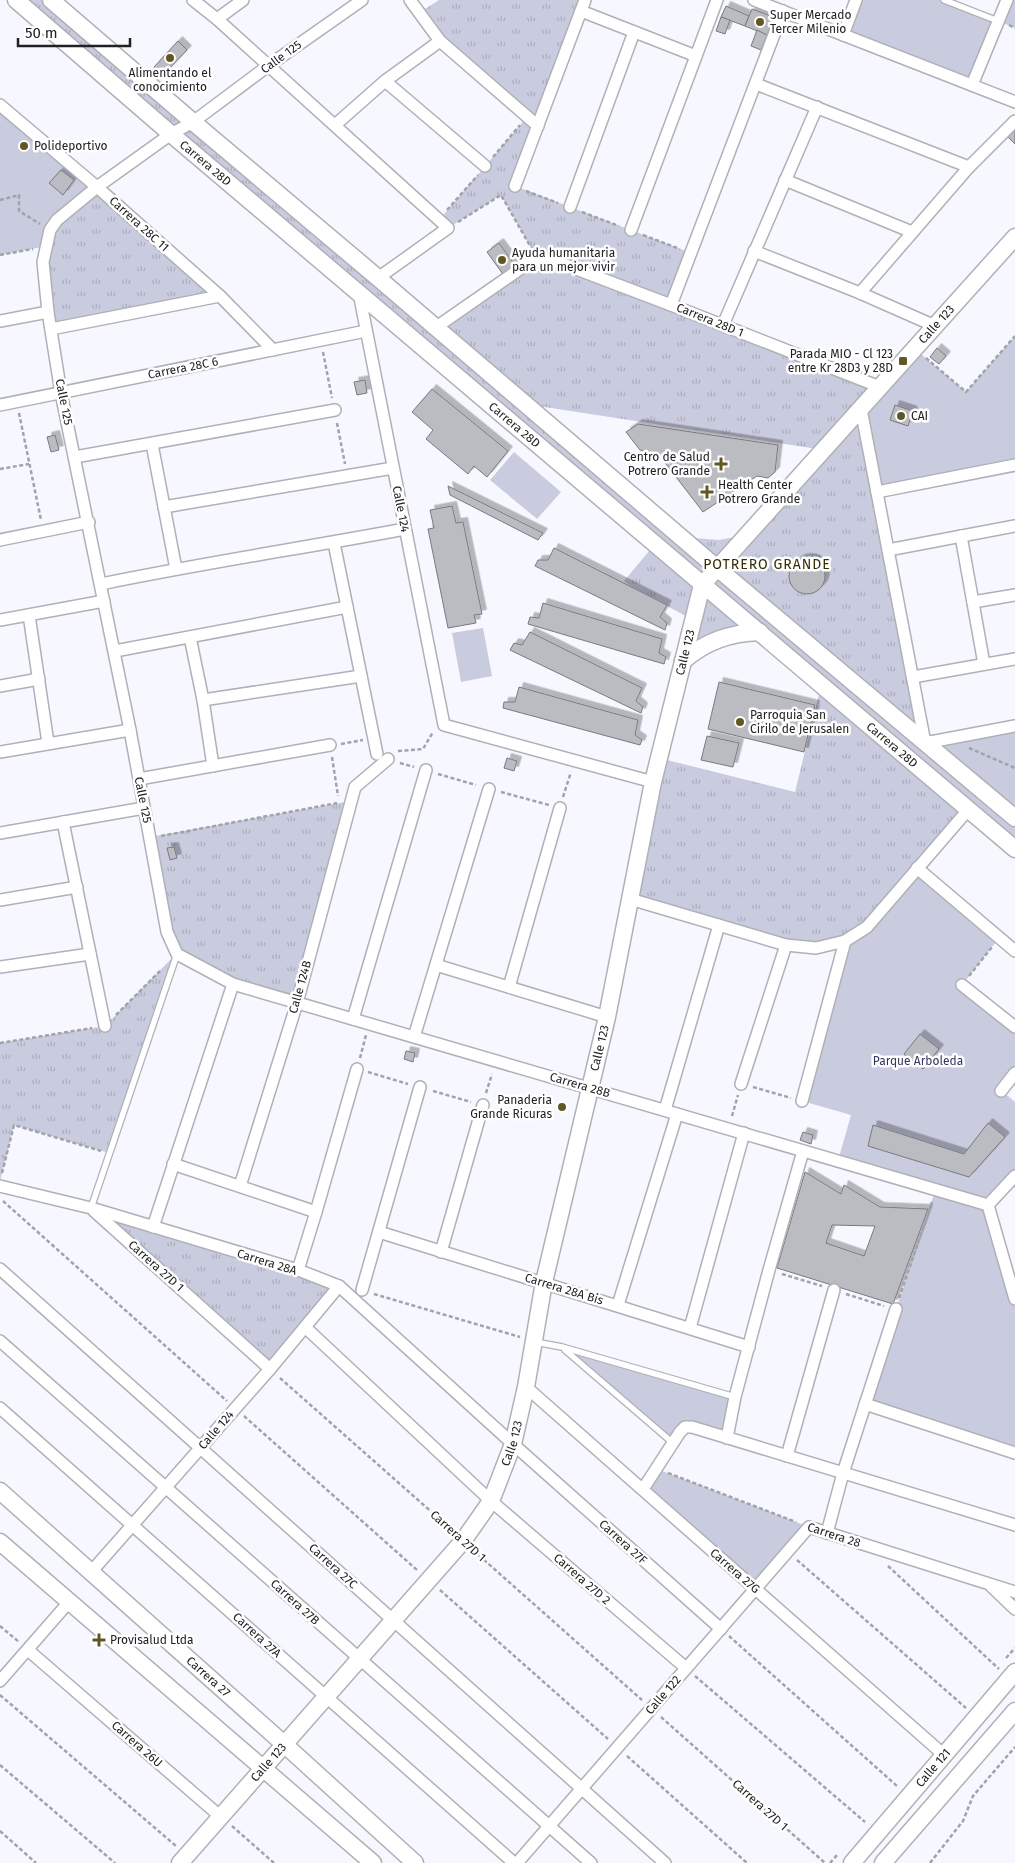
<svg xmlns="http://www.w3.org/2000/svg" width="1015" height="1863" viewBox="0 0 1015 1863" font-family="'Fira Sans',sans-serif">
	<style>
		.grass { fill: url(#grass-tufts); fill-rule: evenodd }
		.park { fill: #c9cbdf }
		.building { fill: #bbbbc2; stroke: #797980; fill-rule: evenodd; filter: url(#shadow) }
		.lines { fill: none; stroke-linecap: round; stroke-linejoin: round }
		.lane-casing { stroke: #b0b0b7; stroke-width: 8 }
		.street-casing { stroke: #b0b0b7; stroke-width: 14 }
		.secondary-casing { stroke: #b0b0b7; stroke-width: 19 }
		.path { stroke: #a2a3a8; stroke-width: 2.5; stroke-dasharray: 4 2.5; stroke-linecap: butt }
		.lane { stroke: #fff; stroke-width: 5.5 }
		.street { stroke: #fff; stroke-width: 11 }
		.secondary { stroke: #fff; stroke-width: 16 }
		.poi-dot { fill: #5f5824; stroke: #fff; stroke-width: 2 }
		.labels { text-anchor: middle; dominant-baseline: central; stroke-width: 5; stroke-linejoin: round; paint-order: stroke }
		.poi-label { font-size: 12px; fill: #212123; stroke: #fff; text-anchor: start }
		.street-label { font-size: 12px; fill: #212123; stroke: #fff }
		.park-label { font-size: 12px; fill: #363661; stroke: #fff }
		.neighbourhood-label { font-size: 14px; letter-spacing: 1px; fill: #352f04; stroke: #fff }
	</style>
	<defs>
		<pattern id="grass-tufts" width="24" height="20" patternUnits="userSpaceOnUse" patternTransform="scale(1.25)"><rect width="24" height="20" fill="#c9cbdf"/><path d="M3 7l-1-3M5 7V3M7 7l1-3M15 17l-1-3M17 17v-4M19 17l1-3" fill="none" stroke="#acaebf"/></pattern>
		<filter id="shadow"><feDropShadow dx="4.5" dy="-4.5" stdDeviation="0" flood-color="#0004"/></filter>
	</defs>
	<rect width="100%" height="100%" fill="#f7f8ff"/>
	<g class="grass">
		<path d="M16,0H51L435,328L538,260L501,195L448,228L439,220L527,117L440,42L419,13L439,0H585L515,186L691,253L671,304L880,387L861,409L925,743L1015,818V849L968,810L867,927L816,948L630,899L659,758L795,792L821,686L760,632L696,650L693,620L632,587L624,581L654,545ZM525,404L824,450L746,535L719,540L693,538Z"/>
		<polygon points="97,187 220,296 51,329 43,262 50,230"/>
		<polygon points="351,801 297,1003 233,984 177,955 109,1153 14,1125 0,1181 0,1043 105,1026 176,954 150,837"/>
		<polygon points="91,1208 339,1286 270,1369"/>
	</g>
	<g class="park">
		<polygon points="856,0 944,0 998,21 1007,0 1015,0 1015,28 998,21 972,85 843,35"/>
		<polygon points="0,105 97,187 57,220 47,246 0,255"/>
		<polygon points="1015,336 1015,465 877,492 861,409 915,349 966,392"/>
		<polygon points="514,452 561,492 537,519 490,480"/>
		<polygon points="483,628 492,676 461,682 452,633"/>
		<polygon points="1015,726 1015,818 925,743"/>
		<polygon points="917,868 999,938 962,985 1015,1027 1015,1073 1001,1090 1015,1102 1015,1176 988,1205 1015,1299 1015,1453 865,1404 935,1191 838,1161 851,1115 802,1101 845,941 867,927"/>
		<polygon points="562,1347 735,1397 727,1438 692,1427 673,1443"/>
		<polygon points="657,1469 809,1527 756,1589 643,1489"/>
	</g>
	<g class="building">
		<polygon points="726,6 749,16 745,26 721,17"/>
		<polygon points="752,9 774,17 767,35 745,26"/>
		<polygon points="721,17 730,20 725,34 716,31"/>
		<polygon points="757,30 767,35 761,50 751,46"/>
		<polygon points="178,41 187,50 163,75 154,67"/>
		<polygon points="1015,128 1015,144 1007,136"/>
		<polygon points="61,170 74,180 63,195 49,183"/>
		<polygon points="499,243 517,268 505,277 487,252"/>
		<polygon points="937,348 946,356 939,364 930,357"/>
		<polygon points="365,380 367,393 357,395 354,382"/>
		<polygon points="432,389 508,451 487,477 474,466 468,474 426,439 433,430 412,412"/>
		<polygon points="895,405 913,411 908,426 890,420"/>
		<polygon points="638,424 778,445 775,472 768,478 757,476 703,512 659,455 640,450 626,432"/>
		<polygon points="55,435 59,450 51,452 47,437"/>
		<polygon points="448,486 543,533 538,540 450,495"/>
		<polygon points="452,506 456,523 463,522 482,614 474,615 476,623 448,628 428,529 434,528 430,510"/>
		<polygon points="554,548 667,605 660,617 667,623 665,630 535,566 538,560 548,560"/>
		<circle cx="807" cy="576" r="18"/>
		<polygon points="543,603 662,639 659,653 666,657 664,664 528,624 530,617 539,618"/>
		<polygon points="530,632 642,688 636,701 643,707 641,713 510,650 514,643 522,645"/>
		<polygon points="719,682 815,705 804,752 708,729"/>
		<polygon points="519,687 638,720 635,735 642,740 640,745 503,708 504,702 515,702"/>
		<polygon points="707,736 739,743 733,767 701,760"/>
		<polygon points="507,758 517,761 514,771 504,768"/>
		<polygon points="174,847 177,858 170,860 167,848"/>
		<polygon points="920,1034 939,1049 923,1069 904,1054"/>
		<polygon points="406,1051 415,1053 413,1062 404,1059"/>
		<polygon points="988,1123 1005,1137 969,1177 868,1146 873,1125 964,1154"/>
		<polygon points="803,1132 813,1135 811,1144 800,1140"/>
		<path d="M805,1172L841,1194L844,1185L880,1207L928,1209L893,1304L777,1268ZM832,1225L875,1226L864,1256L826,1243Z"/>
	</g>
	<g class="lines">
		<g class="lane-casing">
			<g id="lane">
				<polyline points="944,0 998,21"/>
				<polyline points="91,1208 177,954"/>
				<polyline points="535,1342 562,1347 735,1397"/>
				<polyline points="565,1350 673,1443"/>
			</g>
		</g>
		<g class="street-casing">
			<g id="street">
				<polyline points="193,0 217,19 448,228 378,278"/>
				<polyline points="362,0 268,66 193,122 171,134 97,187 57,220 50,230 43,262 48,312 61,393 130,730 167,932 177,954 233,984 988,1205"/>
				<polyline points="410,0 440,41 538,126"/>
				<polyline points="754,0 1015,102"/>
				<polyline points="581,11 696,56"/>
				<polyline points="217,19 243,0"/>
				<polyline points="843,35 856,0"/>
				<polyline points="385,81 485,166"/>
				<polyline points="756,84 969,167"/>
				<polyline points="972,85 1007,0"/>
				<polyline points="0,105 97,187 220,296 273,350"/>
				<polyline points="335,125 385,81 440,41"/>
				<polyline points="785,180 912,232"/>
				<polyline points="515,186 585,0"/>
				<polyline points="570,207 634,32"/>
				<polyline points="631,230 717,0"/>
				<polyline points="754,251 860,293 935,326"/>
				<polyline points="359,293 444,725 653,782"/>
				<polyline points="860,293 969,167 1015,121"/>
				<polyline points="671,305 783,11"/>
				<polyline points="0,321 48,312"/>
				<polyline points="723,325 817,107"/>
				<polyline points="435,328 527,264 550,259 671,305 880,387"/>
				<polyline points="51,329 220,296"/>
				<polyline points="0,405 366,331"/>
				<polyline points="861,409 925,743 1015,726"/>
				<polyline points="152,444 176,569"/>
				<polyline points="75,457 335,410"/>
				<polyline points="877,492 1015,465"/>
				<polyline points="164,507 393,468"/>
				<polyline points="961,536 984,664"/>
				<polyline points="0,540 89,522"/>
				<polyline points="334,543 377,754"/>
				<polyline points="888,550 1015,526"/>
				<path d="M101,584C202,563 304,548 405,529"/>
				<polyline points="973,602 1015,595"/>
				<polyline points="29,615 48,743"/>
				<polyline points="0,620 104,601"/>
				<polyline points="190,637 203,700 213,766"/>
				<polyline points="115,651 347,607"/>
				<polyline points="913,677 1015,659"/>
				<polyline points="0,686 39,679"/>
				<polyline points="203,700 361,676"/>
				<polyline points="0,752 130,730"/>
				<polyline points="139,779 330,745"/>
				<polyline points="63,822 105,1026"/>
				<polyline points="0,833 144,808"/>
				<polyline points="917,868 1015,951"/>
				<polyline points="630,899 786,945 816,948 845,941 867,927 968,810"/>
				<polyline points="0,900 77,887"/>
				<polyline points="436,965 607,1017"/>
				<polyline points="0,967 90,954"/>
				<polyline points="962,985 1015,1027"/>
				<polyline points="509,987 560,808"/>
				<polyline points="353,1019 426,770"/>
				<polyline points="414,1037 489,789"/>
				<polyline points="741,1084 786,945"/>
				<polyline points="1001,1091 1015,1073"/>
				<polyline points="802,1101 845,941"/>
				<polyline points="665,1110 719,925"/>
				<polyline points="173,1164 316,1212"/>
				<polyline points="0,1186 91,1208 298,1270 339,1286 513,1444 721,1629"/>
				<polyline points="240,1186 297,1003 355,787 388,759"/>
				<polyline points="988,1205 1015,1299"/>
				<polyline points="988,1205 1015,1176"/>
				<polyline points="94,1211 270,1369"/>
				<polyline points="153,1227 233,984"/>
				<polyline points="379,1232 749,1347"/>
				<polyline points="441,1252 483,1105"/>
				<polyline points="0,1269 665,1863"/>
				<polyline points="298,1270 316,1212 357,1069"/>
				<polyline points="362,1290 420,1087"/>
				<polyline points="618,1305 677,1114"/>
				<polyline points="305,1327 491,1501 686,1668"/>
				<polyline points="690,1328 744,1133"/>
				<polyline points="0,1341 591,1863"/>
				<polyline points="526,1387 944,1755"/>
				<polyline points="865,1404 1015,1453"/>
				<polyline points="0,1408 514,1863"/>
				<polyline points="727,1438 735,1397 769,1270 803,1151"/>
				<polyline points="787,1456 834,1290"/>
				<polyline points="643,1489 680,1432 685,1427 692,1427 1015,1525"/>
				<polyline points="827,1533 843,1473 896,1309"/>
				<polyline points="91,1572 270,1369 339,1286"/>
				<polyline points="991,1586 1015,1609"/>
				<polyline points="28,1650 221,1817"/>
				<polyline points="0,1681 69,1602"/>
				<polyline points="517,1863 809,1527 1015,1592"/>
			</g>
		</g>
		<g class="secondary-casing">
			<g id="secondary">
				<path id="s1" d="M16,0L171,134L1015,849"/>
				<polyline points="51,0 193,122 378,278 717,568 1015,818"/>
				<path d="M683,661C706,641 730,633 760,632"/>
				<path id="s2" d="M0,1491L285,1745L415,1863"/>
				<polyline points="0,1542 373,1863"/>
				<path id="s3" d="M180,1863L463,1541L491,1501L513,1444L526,1387L544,1282L607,1017L653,782L702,585L1015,237"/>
				<path id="s4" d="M852,1863L1015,1672"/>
				<polyline points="883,1863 1015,1711"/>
			</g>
		</g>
		<g class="path">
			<polyline points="1009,25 1015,28"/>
			<polyline points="493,157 520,125"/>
			<polyline points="526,191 558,203"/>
			<polyline points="0,200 19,195 19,211 40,224"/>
			<polyline points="447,210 478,175"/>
			<polyline points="582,212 619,226"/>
			<polyline points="458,222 501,195 533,251"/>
			<polyline points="643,235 680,249"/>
			<polyline points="0,255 33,249"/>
			<polyline points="323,352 332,398"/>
			<polyline points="926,358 966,392 1015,336"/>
			<polyline points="19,413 41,520"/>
			<polyline points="337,423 345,464"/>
			<polyline points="0,469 29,464"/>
			<polyline points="341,744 363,740"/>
			<polyline points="969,748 1015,768"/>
			<polyline points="398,751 423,749 433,732"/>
			<polyline points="332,757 338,796"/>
			<polyline points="400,763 414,767"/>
			<polyline points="438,774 476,785"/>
			<polyline points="501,792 549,805"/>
			<polyline points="563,797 571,772"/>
			<polyline points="161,836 337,803"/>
			<polyline points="969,976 992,947"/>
			<polyline points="116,1015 160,971"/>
			<polyline points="0,1043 92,1028"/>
			<polyline points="360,1058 366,1035"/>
			<polyline points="368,1072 408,1084"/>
			<polyline points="753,1087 791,1098"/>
			<polyline points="433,1091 471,1102"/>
			<polyline points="486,1093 492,1074"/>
			<polyline points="732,1116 738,1095"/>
			<polyline points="2,1173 14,1125 101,1151"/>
			<polyline points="3,1201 227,1401"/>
			<polyline points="782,1274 822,1286"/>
			<polyline points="374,1294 520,1337"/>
			<polyline points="846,1294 884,1306"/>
			<polyline points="899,1298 932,1202"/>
			<polyline points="280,1378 452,1530"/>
			<polyline points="244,1416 417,1570"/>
			<polyline points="668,1473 796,1522"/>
			<polyline points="474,1551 642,1700"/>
			<polyline points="797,1560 966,1708"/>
			<polyline points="888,1566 999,1669"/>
			<polyline points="440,1590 608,1739"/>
			<polyline points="0,1626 19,1642"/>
			<polyline points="729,1636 897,1786"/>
			<polyline points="1006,1658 1015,1648"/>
			<polyline points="695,1676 865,1822"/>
			<polyline points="0,1695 176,1846"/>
			<polyline points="661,1717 825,1863"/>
			<polyline points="627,1756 747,1863"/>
			<polyline points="0,1765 115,1863"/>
			<polyline points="232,1826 274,1863"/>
			<polyline points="0,1831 36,1863"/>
			<polyline points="830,1863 838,1854"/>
			<polyline points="930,1863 963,1821 973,1796 1015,1747"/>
		</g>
		<use href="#lane" class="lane"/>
		<use href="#street" class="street"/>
		<use href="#secondary" class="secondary"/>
	</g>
	<g class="poi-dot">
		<circle cx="760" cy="22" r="5"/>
		<circle cx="170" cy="58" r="5"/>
		<circle cx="24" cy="146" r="5"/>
		<circle cx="502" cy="260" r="5"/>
		<rect x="898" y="356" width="10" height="10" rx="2.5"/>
		<circle cx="901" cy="416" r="5"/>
		<path d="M718.5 456.5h5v5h5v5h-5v5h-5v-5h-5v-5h5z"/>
		<path d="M704.5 484.5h5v5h5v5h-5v5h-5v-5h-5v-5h5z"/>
		<circle cx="740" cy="722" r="5"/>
		<circle cx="562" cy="1107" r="5"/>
		<path d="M96.5 1632.5h5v5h5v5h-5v5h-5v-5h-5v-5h5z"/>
	</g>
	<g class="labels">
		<g class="poi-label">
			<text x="770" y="15">Super Mercado<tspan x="770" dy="14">Tercer Milenio</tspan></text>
			<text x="170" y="73" text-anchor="middle">Alimentando el<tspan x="170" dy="14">conocimiento</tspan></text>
			<text x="34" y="146">Polideportivo</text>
			<text x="512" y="253">Ayuda humanitaria<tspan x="512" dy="14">para un mejor vivir</tspan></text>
			<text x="893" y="354" text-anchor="end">Parada MIO - Cl 123<tspan x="893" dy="14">entre Kr 28D3 y 28D</tspan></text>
			<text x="911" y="416">CAI</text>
			<text x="710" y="457" text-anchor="end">Centro de Salud<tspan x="710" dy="14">Potrero Grande</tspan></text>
			<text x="718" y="485">Health Center<tspan x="718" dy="14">Potrero Grande</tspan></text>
			<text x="750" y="715">Parroquia San<tspan x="750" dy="14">Cirilo de Jerusalen</tspan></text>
			<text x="552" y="1100" text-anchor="end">Panaderia<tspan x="552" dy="14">Grande Ricuras</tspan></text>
			<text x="110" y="1640">Provisalud Ltda</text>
		</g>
		<g class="street-label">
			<text transform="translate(281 57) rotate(-36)">Calle 125</text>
			<text stroke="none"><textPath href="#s1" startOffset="250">Carrera 28D</textPath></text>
			<text transform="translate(139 224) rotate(42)">Carrera 28C 11</text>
			<text transform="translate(710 320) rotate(22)">Carrera 28D 1</text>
			<text stroke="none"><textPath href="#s3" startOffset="1769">Calle 123</textPath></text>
			<text transform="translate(183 368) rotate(-11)">Carrera 28C 6</text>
			<text transform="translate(64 402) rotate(79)">Calle 125</text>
			<text stroke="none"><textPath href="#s1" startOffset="655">Carrera 28D</textPath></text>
			<text transform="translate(401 509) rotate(79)">Calle 124</text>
			<text stroke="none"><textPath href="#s3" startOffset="1349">Calle 123</textPath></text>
			<text stroke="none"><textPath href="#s1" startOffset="1150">Carrera 28D</textPath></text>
			<text transform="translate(143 800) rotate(79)">Calle 125</text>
			<text transform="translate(300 987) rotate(-74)">Calle 124B</text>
			<text stroke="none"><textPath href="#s3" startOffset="944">Calle 123</textPath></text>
			<text transform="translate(580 1085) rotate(16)">Carrera 28B</text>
			<text transform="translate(267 1262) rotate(17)">Carrera 28A</text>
			<text transform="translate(156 1266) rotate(42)">Carrera 27D 1</text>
			<text transform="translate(564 1289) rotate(17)">Carrera 28A Bis</text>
			<text transform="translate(216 1430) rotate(-49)">Calle 124</text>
			<text stroke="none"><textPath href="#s3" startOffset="539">Calle 123</textPath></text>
			<text transform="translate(834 1535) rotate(18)">Carrera 28</text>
			<text transform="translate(458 1536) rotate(42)">Carrera 27D 1</text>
			<text transform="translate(623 1542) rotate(42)">Carrera 27F</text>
			<text transform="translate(333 1566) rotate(42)">Carrera 27C</text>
			<text transform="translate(735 1571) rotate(41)">Carrera 27G</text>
			<text transform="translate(582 1579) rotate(41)">Carrera 27D 2</text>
			<text transform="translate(295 1602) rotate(42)">Carrera 27B</text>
			<text transform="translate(257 1635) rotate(42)">Carrera 27A</text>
			<text stroke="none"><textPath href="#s2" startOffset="279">Carrera 27</textPath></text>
			<text transform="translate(663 1695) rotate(-49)">Calle 122</text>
			<text transform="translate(137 1744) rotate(41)">Carrera 26U</text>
			<text stroke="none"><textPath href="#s3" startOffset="134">Calle 123</textPath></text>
			<text stroke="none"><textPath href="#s4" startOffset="125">Calle 121</textPath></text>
			<text transform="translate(760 1805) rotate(42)">Carrera 27D 1</text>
		</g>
		<g class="park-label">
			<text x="918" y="1061">Parque Arboleda</text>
		</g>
		<g class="neighbourhood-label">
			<text x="767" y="564">POTRERO GRANDE</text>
		</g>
	</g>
	<path d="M18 38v8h112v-8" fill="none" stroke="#212123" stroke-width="2.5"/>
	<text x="25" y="38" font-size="15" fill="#212123" stroke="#ffffff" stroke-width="4" paint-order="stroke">50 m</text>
</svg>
